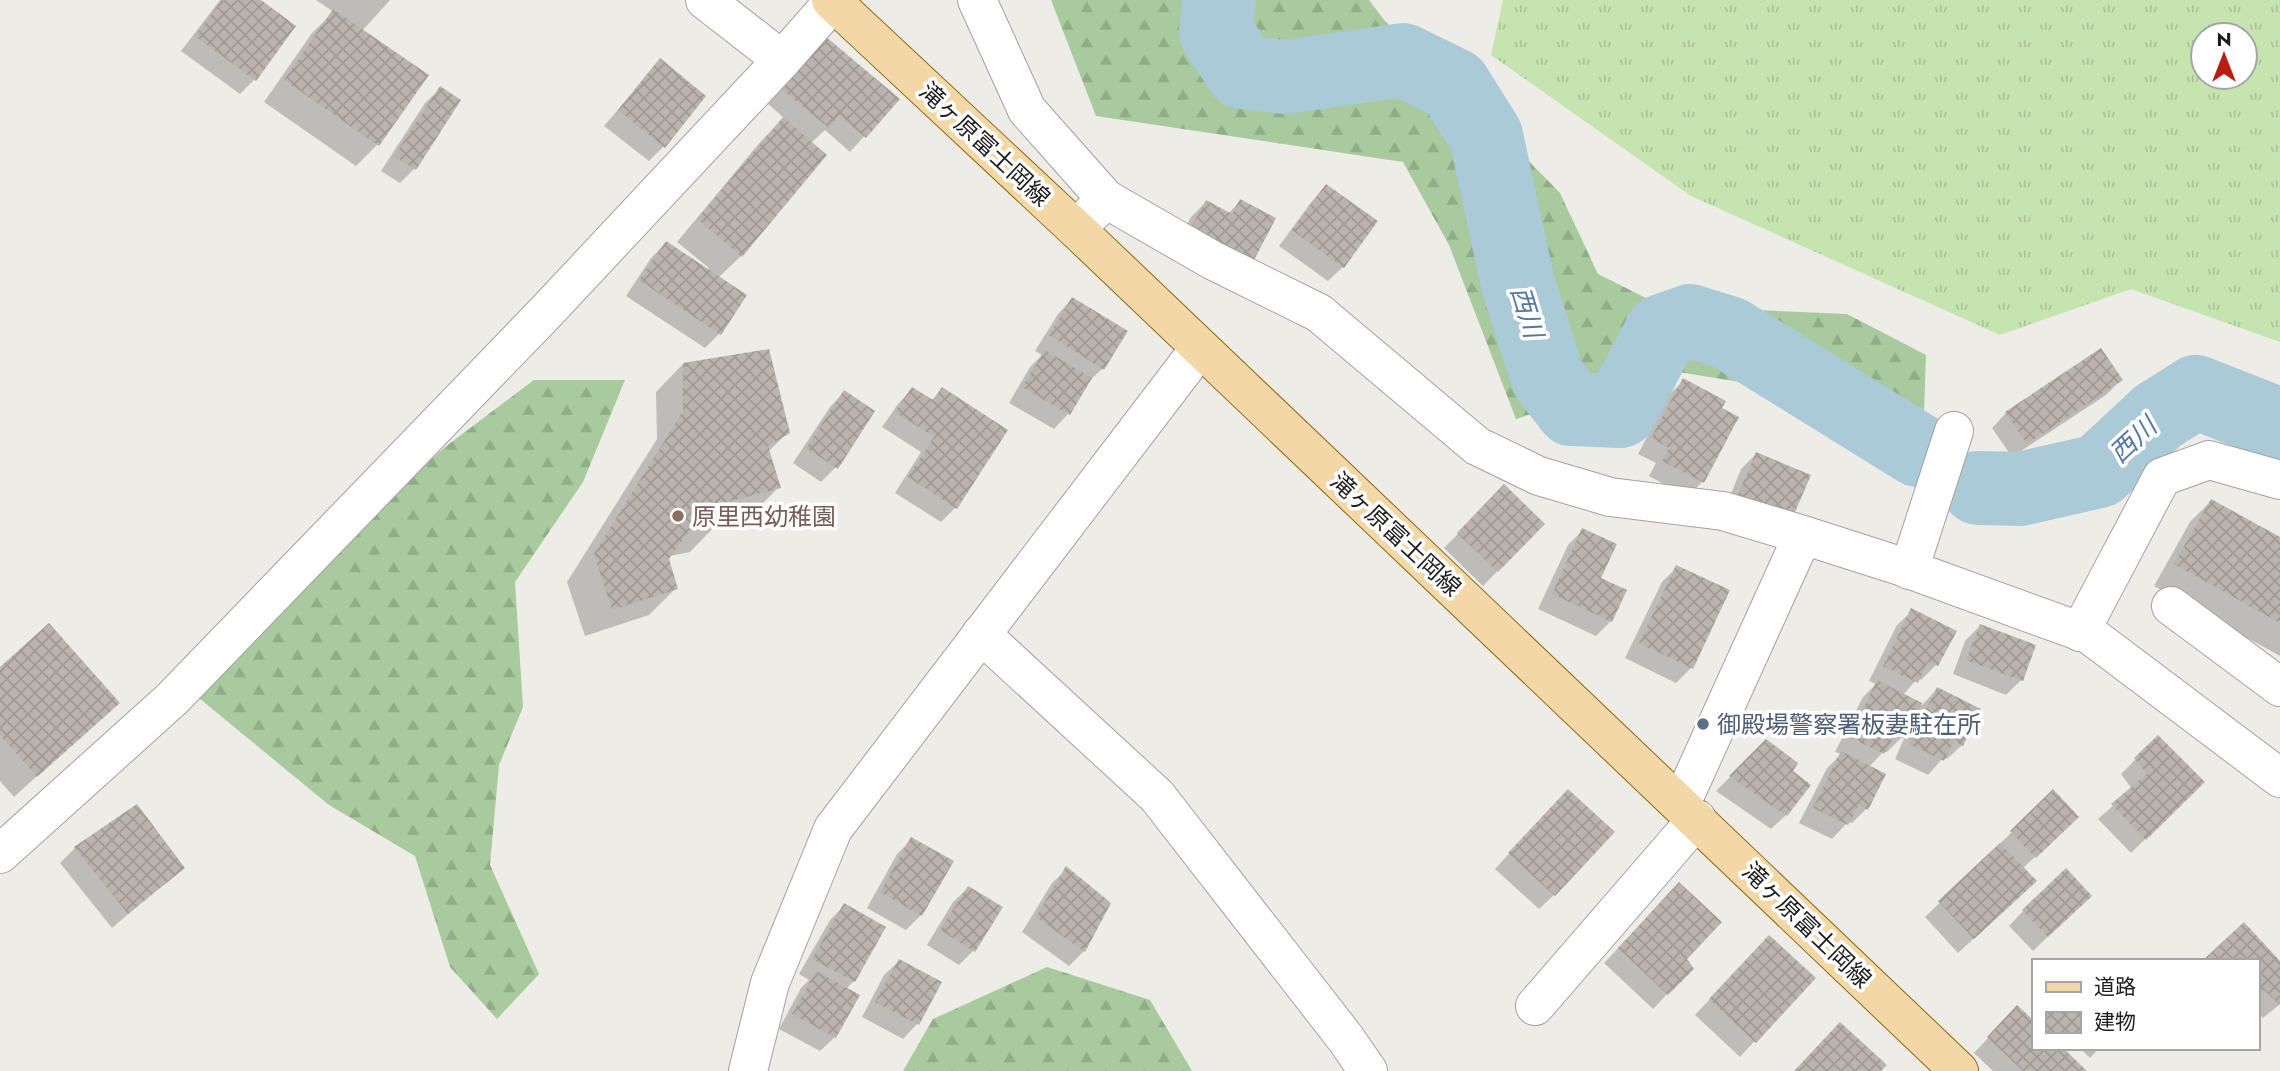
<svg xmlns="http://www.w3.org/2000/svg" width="2280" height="1071" viewBox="0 0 2280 1071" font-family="Jost,'Noto Sans JP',sans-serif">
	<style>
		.grass { fill: url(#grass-tufts); fill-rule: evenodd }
		.forest { fill: url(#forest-firs) }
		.shadow { fill: #0003 }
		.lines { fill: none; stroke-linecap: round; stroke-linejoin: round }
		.river { stroke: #aacad8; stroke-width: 74 }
		.building { fill: url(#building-cross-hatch) }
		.minor-casing { stroke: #a2a2a2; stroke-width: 40 }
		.major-casing { stroke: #8b6a0e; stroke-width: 40 }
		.minor { stroke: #fff; stroke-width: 38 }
		.major { stroke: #f3d7a6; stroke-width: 38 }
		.education-dot { fill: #8d6e63; stroke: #fff; stroke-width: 2.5 }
		.service-dot { fill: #5c6f8a; stroke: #fff; stroke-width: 2.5 }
		.labels { text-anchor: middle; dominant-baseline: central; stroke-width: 7; stroke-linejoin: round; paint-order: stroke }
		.street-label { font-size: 24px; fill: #1e1e1e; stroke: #fff }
		.education-label { font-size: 24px; fill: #785e54; stroke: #fff; text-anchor: start }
		.service-label { font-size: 24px; fill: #4e5e75; stroke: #fff; text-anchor: start }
		.water-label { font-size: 26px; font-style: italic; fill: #5477a5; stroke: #fff }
	</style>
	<defs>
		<pattern id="grass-tufts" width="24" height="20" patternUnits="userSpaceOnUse" patternTransform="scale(1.75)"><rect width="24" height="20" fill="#c6e4b0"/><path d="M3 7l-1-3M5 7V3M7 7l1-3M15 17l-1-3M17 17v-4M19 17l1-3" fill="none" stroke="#aac397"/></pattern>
		<pattern id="forest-firs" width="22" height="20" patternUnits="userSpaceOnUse" patternTransform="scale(1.75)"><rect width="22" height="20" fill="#a8ca9e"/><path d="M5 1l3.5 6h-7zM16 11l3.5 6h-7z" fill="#90ad88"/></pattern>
		<pattern id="building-cross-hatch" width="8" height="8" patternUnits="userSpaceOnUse" patternTransform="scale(1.75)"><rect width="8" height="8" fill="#bbb4ae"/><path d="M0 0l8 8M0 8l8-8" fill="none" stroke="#a09a95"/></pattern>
	</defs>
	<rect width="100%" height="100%" fill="#eeece6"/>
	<path class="grass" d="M1503,0H2280V342L2131,289L2000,335L1691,196L1491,55ZM2203,35H2245V77H2203Z"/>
	<g class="forest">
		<polygon points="1051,0 1369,0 1385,21 1464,95 1560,193 1598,274 1662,306 1847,314 1926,355 1924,412 1666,370 1516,419 1449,245 1403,162 1096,116"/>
		<polygon points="534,380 625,380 583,482 515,582 523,707 499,765 490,865 539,974 497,1019 450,967 415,856 329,805 182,684 445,447"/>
		<polygon points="1047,967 1150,1000 1192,1071 903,1071 933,1019"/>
	</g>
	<g class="shadow">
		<polygon points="220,0 258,0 254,80 240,94 181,51"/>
		<polygon points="316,0 390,0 362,31 377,145 356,166 264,102 312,33 334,12"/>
		<polygon points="810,53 897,99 850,152 825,130 811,143 741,256 718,278 719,334 705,348 626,296 651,258 666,243 707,270 709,268 677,242 761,141 784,118 767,103"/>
		<polygon points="660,61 663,147 649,161 604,126"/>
		<polygon points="440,89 414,169 400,183 381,171 425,103"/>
		<polygon points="1326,186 1343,267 1328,281 1279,246 1312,201"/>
		<polygon points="1240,201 1253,259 1178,242 1191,217 1206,202 1228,214"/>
		<polygon points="1072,299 1103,368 1087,383 1068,414 1054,429 1009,403 1030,367 1042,355 1035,351 1058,314"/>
		<polygon points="683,364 788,432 768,452 779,487 752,514 717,524 690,552 670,556 667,559 676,588 649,615 585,636 567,582 657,439 656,392"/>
		<polygon points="2121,380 2106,395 2012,457 1992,428 2006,413"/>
		<polygon points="1683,381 1702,482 1688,497 1649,476 1656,463 1638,454 1669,395"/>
		<polygon points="912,389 931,401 942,389 955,508 941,522 895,493 921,452 882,427 898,404"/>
		<polygon points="844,392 836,467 821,482 793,463 830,407"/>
		<polygon points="1756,454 1808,476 1724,511 1741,469"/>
		<polygon points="1504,487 1543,524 1483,586 1444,548"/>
		<polygon points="2211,501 2280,539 2280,656 2154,586 2190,522"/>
		<polygon points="1583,530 1611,621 1596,636 1538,609 1568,545"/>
		<polygon points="1677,567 1728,591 1691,668 1676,683 1625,658 1662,582"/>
		<polygon points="1912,611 1936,665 1921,680 1918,678 1903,695 1922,705 1937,689 1962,745 1947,759 1944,757 1928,775 1895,759 1907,732 1887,752 1884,751 1869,767 1866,809 1852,823 1848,822 1832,839 1799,823 1827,768 1841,754 1835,752 1863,697 1876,684 1869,681 1897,625"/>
		<polygon points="1980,626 2021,680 2006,695 1953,674 1965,641"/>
		<polygon points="0,669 117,703 14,797 0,781"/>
		<polygon points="2158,737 2203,782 2131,853 2098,819 2132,789 2121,774"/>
		<polygon points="1766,741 1790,771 1786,815 1771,829 1716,791"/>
		<polygon points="2053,792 2077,817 2022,869 2020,896 1958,953 1925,917"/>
		<polygon points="1553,806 1554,895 1539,909 1495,869"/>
		<polygon points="912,839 921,915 906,930 867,908 897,854"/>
		<polygon points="75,848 182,868 112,928 60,863"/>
		<polygon points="1067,869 1108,903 1084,951 1069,966 1022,932 1052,883"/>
		<polygon points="968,888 973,951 959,965 927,945 953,902"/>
		<polygon points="1665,899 1685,958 1691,969 1653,1009 1604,963"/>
		<polygon points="845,905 884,928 854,981 846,989 835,1037 820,1051 779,1029 801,988 809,980 799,974 830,920"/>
		<polygon points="2075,910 2033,951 2009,926 2023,911"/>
		<polygon points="1754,952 1813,978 1740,1057 1695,1015"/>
		<polygon points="899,961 940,983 917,1024 903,1039 862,1017 884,975"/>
		<polygon points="2257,961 2280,963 2280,1004 2263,1018 2257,1012"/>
		<polygon points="2017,1007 2033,1023 2033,1048 2084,1071 1993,1071 1974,1053"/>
		<polygon points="2080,1048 2099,1048 2090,1058"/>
	</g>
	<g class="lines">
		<g class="river">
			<polyline points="1219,0 1216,32 1242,72 1286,77 1403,60 1454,85 1486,136 1518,284 1548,378 1572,409 1620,411 1662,331 1690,321 1729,333 1918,450"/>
			<polyline points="1978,488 2020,489 2099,471 2158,416 2196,392 2280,425"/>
		</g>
	</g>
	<g class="building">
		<polygon points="222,0 261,0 296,26 256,81 195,36"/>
		<polygon points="333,9 429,75 379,146 284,80"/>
		<polygon points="825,36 900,99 866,138 839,115 829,128 780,88"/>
		<polygon points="660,58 706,96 665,148 618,110"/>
		<polygon points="440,86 461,100 416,170 394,156"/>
		<polygon points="783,117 827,155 742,257 697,219"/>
		<polygon points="1326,184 1378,221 1344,268 1292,230"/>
		<polygon points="1240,199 1276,218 1254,260 1191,227 1206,200 1232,214"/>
		<polygon points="666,241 747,295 721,335 639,280"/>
		<polygon points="1072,297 1128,331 1104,370 1049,335"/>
		<polygon points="2101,348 2123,380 2027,444 2005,412"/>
		<polygon points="769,349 790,433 768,446 781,488 716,505 719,526 689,531 669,559 678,589 612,610 594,554 683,411 683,363"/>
		<polygon points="1045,350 1092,378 1070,415 1022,387"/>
		<polygon points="1683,378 1726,401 1722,408 1739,417 1704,483 1662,461 1669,448 1651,438"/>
		<polygon points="912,387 933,400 942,387 1008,430 957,509 908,477 934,437 895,412"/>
		<polygon points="844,390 875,411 838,469 806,448"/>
		<polygon points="1756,452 1811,475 1792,519 1737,497"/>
		<polygon points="1504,484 1545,524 1498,572 1457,533"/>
		<polygon points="2211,499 2280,537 2280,623 2174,564"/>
		<polygon points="1582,528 1617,544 1601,578 1627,590 1612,622 1552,594"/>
		<polygon points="1676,565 1730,590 1693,669 1639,643"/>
		<polygon points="1911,608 1957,631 1938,666 1928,662 1918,683 1883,666"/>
		<polygon points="49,623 120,703 37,777 0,735 0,667"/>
		<polygon points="1980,624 2036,645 2023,681 1966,660"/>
		<polygon points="1877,680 1922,703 1903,739 1895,734 1884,754 1849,737"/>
		<polygon points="1937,687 1981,709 1963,746 1954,741 1944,761 1909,744"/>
		<polygon points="2158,735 2205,782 2146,840 2111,804 2147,774 2134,758"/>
		<polygon points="1766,739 1798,763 1793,771 1811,785 1787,816 1729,776"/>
		<polygon points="1841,751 1886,774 1868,810 1859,805 1848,825 1813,808"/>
		<polygon points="1568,789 1615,832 1555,896 1508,853"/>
		<polygon points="2053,789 2079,817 2036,858 2010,831"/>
		<polygon points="137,804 185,868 128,914 74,847"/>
		<polygon points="911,837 954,861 922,916 880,892"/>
		<polygon points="2000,843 2037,881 1974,939 1938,901"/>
		<polygon points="1066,866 1111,903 1085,952 1036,917"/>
		<polygon points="2066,868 2092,896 2048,937 2022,910"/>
		<polygon points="1679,882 1722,922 1687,959 1694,969 1668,995 1618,948"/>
		<polygon points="968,886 1003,907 975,952 940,930"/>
		<polygon points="844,903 886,927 855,982 812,959"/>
		<polygon points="2244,922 2280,961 2280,1005 2264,990 2257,995 2257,961 2202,961"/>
		<polygon points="1769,935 1816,978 1756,1043 1709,999"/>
		<polygon points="899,959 942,982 919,1025 875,1002"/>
		<polygon points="816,971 860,995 836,1038 792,1014"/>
		<polygon points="2017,1005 2033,1020 2033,1048 2063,1048 2087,1071 2023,1071 1987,1037"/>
		<polygon points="1840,1022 1887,1065 1881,1071 1794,1071"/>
	</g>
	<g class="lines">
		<g class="minor-casing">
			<g id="minor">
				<polyline points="705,0 782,60"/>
				<polyline points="977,0 1027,110 1106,199"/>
				<polyline points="1076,229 1106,199 1212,260 1319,313 1477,446 1539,476 1610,497 1723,511 1803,535 1900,566 2090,635 2280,778"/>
				<polyline points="1909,570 1954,431"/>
				<polyline points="2171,606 2280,687"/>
				<polyline points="2080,632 2162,477 2209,460 2280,480"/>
				<polyline points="981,634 1157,796 1346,1039 1368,1071"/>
				<polyline points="1681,804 1803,535"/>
				<polyline points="0,854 172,699 546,312 782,60 833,2"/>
				<polyline points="1535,1006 1697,819"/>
				<polyline points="748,1071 770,983 833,829 1200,348"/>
			</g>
		</g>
		<g class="major-casing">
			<polyline id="major" points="831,0 1076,229 1959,1071"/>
		</g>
		<use href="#minor" class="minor"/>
		<use href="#major" class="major"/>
	</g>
	<circle class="education-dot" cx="678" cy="516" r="7"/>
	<circle class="service-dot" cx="1703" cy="724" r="7"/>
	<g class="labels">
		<g class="street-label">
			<text transform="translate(985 144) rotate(43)">滝ヶ原富士岡線</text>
			<text transform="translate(1396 534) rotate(43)">滝ヶ原富士岡線</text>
			<text transform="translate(1807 925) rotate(44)">滝ヶ原富士岡線</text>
		</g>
		<g class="education-label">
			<text x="692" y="516">原里西幼稚園</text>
		</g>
		<g class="service-label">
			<text x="1717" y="724">御殿場警察署板妻駐在所</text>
		</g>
		<g class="water-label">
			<text transform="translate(1527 312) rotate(73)">西川</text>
			<text transform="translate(2133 440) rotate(-43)">西川</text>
		</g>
	</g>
	<rect x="2032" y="959" width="228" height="91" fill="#ffffff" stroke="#a5a5a5" stroke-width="2"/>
	<rect x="2046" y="982" width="35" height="10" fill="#f3d7a6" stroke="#a5a5a5" stroke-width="2"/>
	<text x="2094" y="994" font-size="21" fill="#1e1e1e">道路</text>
	<rect x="2046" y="1012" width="35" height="21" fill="url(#building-cross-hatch)" stroke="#a5a5a5" stroke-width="2"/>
	<text x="2094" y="1029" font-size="21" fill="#1e1e1e">建物</text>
	<g transform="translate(2224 56)"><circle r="33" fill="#ffffff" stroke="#a5a5a5" stroke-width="2"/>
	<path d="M0-5L12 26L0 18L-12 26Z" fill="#ba1e13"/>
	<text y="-10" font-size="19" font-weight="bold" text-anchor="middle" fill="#1e1e1e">N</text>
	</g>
</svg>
